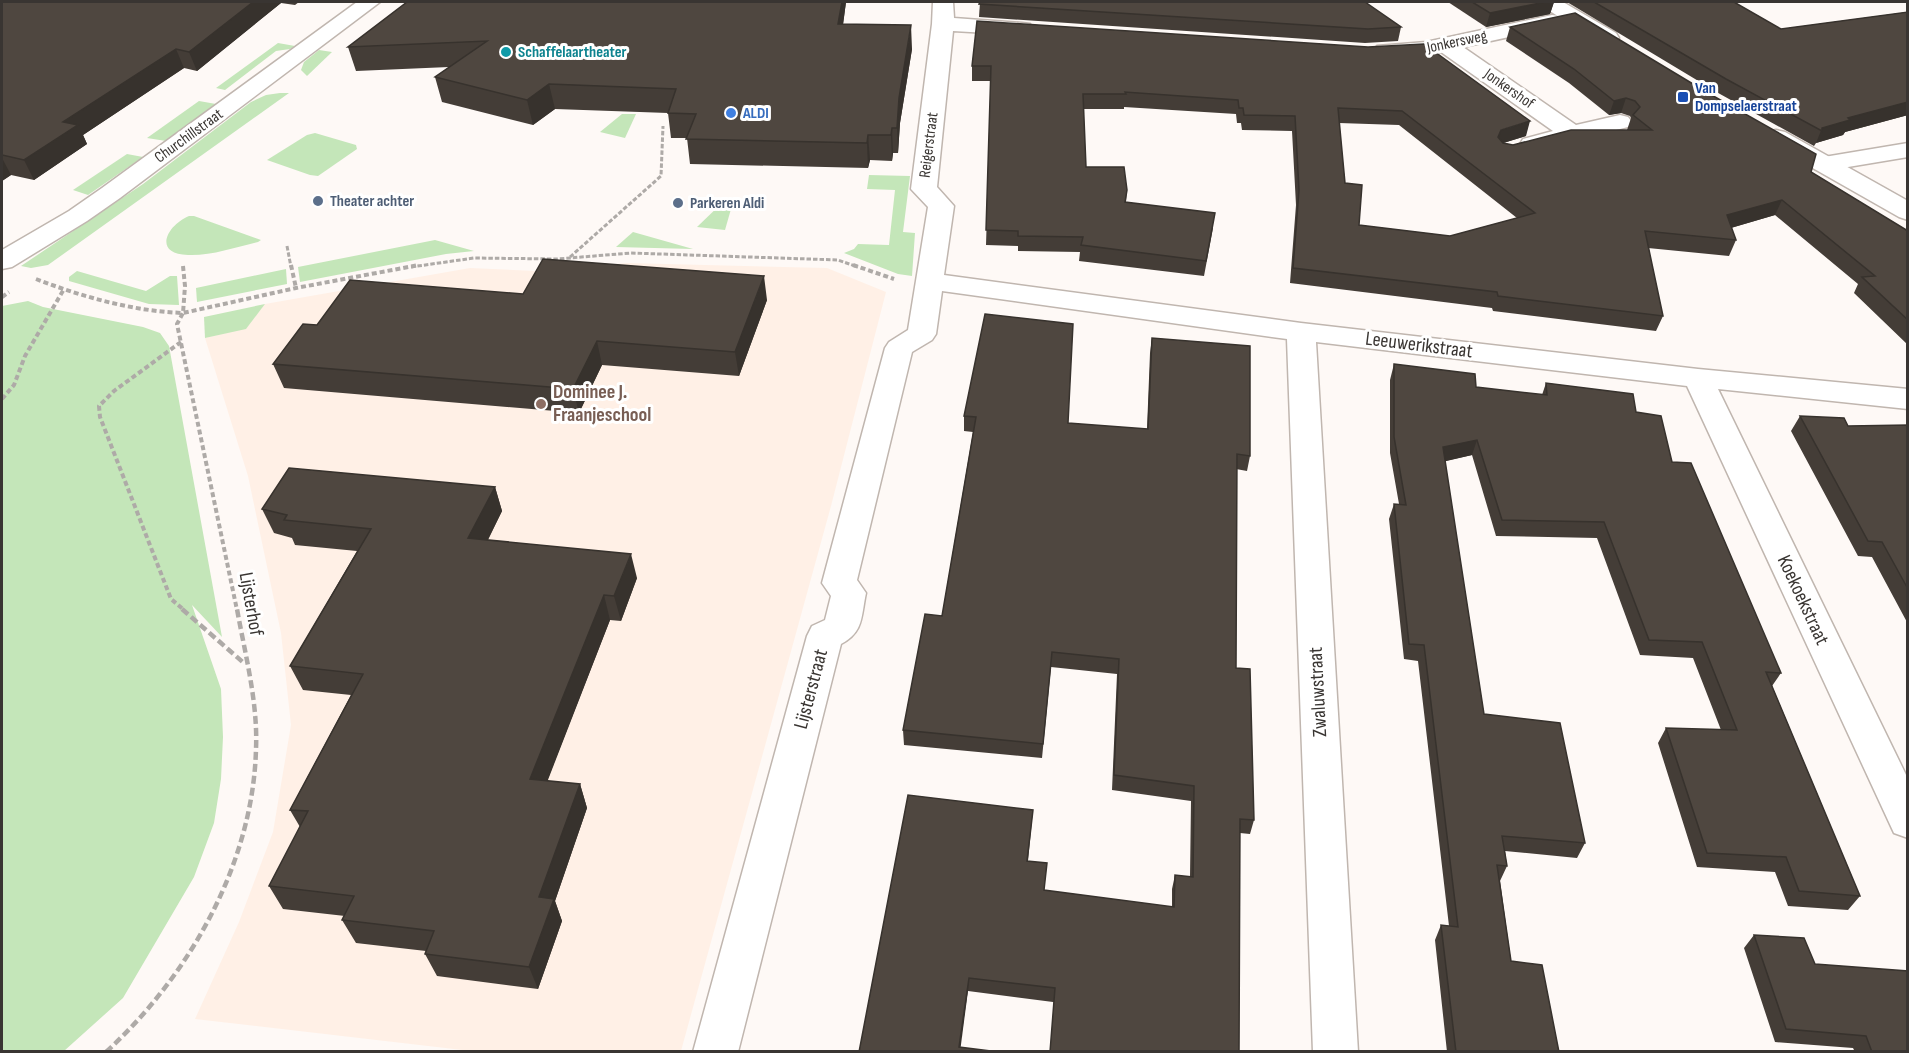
<svg xmlns="http://www.w3.org/2000/svg" width="1909" height="1053" viewBox="0 0 1909 1053" font-family="'Sofia Sans Condensed',sans-serif">
	<style>
		.built { fill: #fff0e6 }
		.green { fill: #c4e6b9 }
		.lines { fill: none; stroke-linecap: round; stroke-linejoin: round }
		.minor-casing { stroke: #c0b6af; stroke-width: 3 }
		.major-casing { stroke: #c0b6af; stroke-width: 3 }
		.path-far2 { stroke: #aeaaa7; stroke-width: 3; stroke-dasharray: 4.5 2; stroke-linecap: butt }
		.path-far1 { stroke: #aeaaa7; stroke-width: 4; stroke-dasharray: 5 3; stroke-linecap: butt }
		.path { stroke: #aeaaa7; stroke-width: 4.5; stroke-dasharray: 8 4; stroke-linecap: butt }
		.minor { fill: #fff; fill-rule: evenodd }
		.major { fill: #fff; fill-rule: evenodd }
		.wall { fill: #443d37; fill-rule: evenodd }
		.shaded-wall { fill: #37322d }
		.building { fill: #4f4740; stroke: #37322d; stroke-width: 1.5; fill-rule: evenodd }
		.culture-dot { fill: #0f9aa8; stroke: #fff; stroke-width: 2 }
		.transit-dot { fill: #1a4fb4; stroke: #fff; stroke-width: 2 }
		.shop-dot { fill: #3f7fe0; stroke: #fff; stroke-width: 2 }
		.service-dot { fill: #5c6f8a; stroke: #fff; stroke-width: 2 }
		.education-dot { fill: #8d6e63; stroke: #fff; stroke-width: 2 }
		.labels { text-anchor: middle; dominant-baseline: central; stroke-width: 6; stroke-linejoin: round; paint-order: stroke }
		.far-street-label { font-size: 16px; fill: #393532; stroke: #fff }
		.far-culture-label { font-size: 16px; font-weight: bold; fill: #0d838f; stroke: #fff; text-anchor: start }
		.far-transit-label { font-size: 16px; font-weight: bold; fill: #164399; stroke: #fff; text-anchor: start }
		.far-shop-label { font-size: 16px; font-weight: bold; fill: #366cbe; stroke: #fff; text-anchor: start }
		.far-service-label { font-size: 16px; font-weight: bold; fill: #4e5e75; stroke: #fff; text-anchor: start }
		.street-label { font-size: 20px; fill: #393532; stroke: #fff }
		.education-label { font-size: 20px; font-weight: bold; fill: #785e54; stroke: #fff; text-anchor: start }
	</style>
	<rect width="100%" height="100%" fill="#fef9f6"/>
	<polygon class="built" points="627,263 827,268 886,292 831,506 681,1051 471,1051 195,1019 239,922 273,832 291,725 281,633 248,476 205,338 246,328 265,304 470,268 536,271"/>
	<g class="green">
		<polygon points="278,43 295,46 290,49 276,51 225,90 216,88"/>
		<polygon points="319,50 332,52 307,76 301,70 304,62"/>
		<polygon points="280,93 289,93 48,265 31,268 21,266 143,184 251,102 266,95"/>
		<polygon points="199,101 216,104 166,141 147,138"/>
		<polygon points="622,114 636,114 625,138 600,132"/>
		<polygon points="315,133 356,145 357,149 318,176 310,175 267,160 307,135"/>
		<polygon points="127,154 143,157 88,195 73,190"/>
		<polygon points="869,175 910,176 903,232 915,233 912,276 898,274 844,253 854,249 858,244 889,245 895,190 867,189"/>
		<polygon points="723,202 733,202 725,230 697,227"/>
		<path d="M189,216H194L261,240L258,242C236,247 211,256 188,255C152,254 167,225 189,216Z"/>
		<polygon points="633,232 693,249 616,247"/>
		<polygon points="435,240 474,251 446,254 300,282 298,267"/>
		<polygon points="286,269 287,284 197,302 196,288"/>
		<polygon points="77,271 146,291 170,276 177,276 179,305 149,304 69,281 69,277"/>
		<polygon points="28,301 43,307 143,327 160,333 169,346 222,637 192,605 221,689 223,737 221,779 214,823 194,877 123,998 64,1051 2,1051 2,306"/>
		<polygon points="265,304 246,329 205,338 204,317"/>
	</g>
	<g class="lines">
		<g class="minor-casing">
			<g id="minor">
				<polygon points="357,2 380,2 120,198 87,221 12,267 2,269 2,250 69,211 102,188"/>
				<path d="M933,2H953L954,18L1022,23L1030,24L1033,29L1030,34L1022,35L953,31L937,187L954,206L944,275L1301,323L1698,369L1908,389V409L1718,389L1908,779V838L1894,833L1687,386L1316,342L1358,1052H1313L1287,339L942,291L936,334L932,340L912,352L857,580L866,593C861,616 864,632 841,644L738,1052H693L807,636L812,626L825,620L831,596L822,583L885,348L889,342L908,330L928,207L911,189L932,24Z"/>
				<path d="M1552,15L1560,16L1563,21L1560,26L1463,47L1576,125L1620,115L1628,117L1632,122L1628,127L1532,151L1523,149L1520,144L1523,139L1553,131L1441,52C1422,57 1397,61 1377,56L1374,51L1377,46L1426,42Z"/>
				<polygon points="1908,143 1908,157 1824,171 1815,169 1812,164 1815,159 1824,157"/>
			</g>
		</g>
		<g class="major-casing">
			<g id="major">
				<polygon points="1539,2 1563,2 1616,33 1619,38 1616,43 1608,45 1600,43 1542,6"/>
				<polygon points="1776,130 1785,132 1908,201 1908,220 1899,217 1767,142 1764,137 1767,132"/>
			</g>
		</g>
		<g class="path-far2">
			<polyline points="287,246 291,267"/>
			<polyline points="570,257 661,176 663,126"/>
			<polyline points="411,267 474,258 557,259 631,253 838,260 858,267"/>
		</g>
		<g class="path-far1">
			<polyline points="291,265 296,288"/>
			<polyline points="853,265 894,279"/>
			<polyline points="183,266 185,286 183,313 296,288 419,265"/>
			<path d="M36,279C83,297 132,311 183,313L177,324L237,610"/>
			<polyline points="2,297 9,292"/>
			<polyline points="181,342 114,391 99,406 100,417 171,599 184,610"/>
			<polyline points="2,399 14,385 25,356 64,289"/>
		</g>
		<g class="path">
			<polyline points="182,609 245,664"/>
			<path d="M106,1052C189,976 253,864 256,749C258,702 245,654 237,609"/>
		</g>
		<use href="#minor" class="minor"/>
		<use href="#major" class="major"/>
	</g>
	<g class="wall">
		<polygon points="2,2 299,2 295,5 281,3 197,71 184,68 83,135 87,144 34,180 11,175 2,181"/>
		<polygon points="407,2 846,2 843,24 912,49 900,123 898,153 893,153 892,161 870,160 868,168 690,164 687,138 671,138 668,113 555,109 533,125 442,102 435,77 449,67 356,71 348,47"/>
		<polygon points="980,2 1401,27 1398,41 1365,43 979,17"/>
		<polygon points="1448,2 1554,2 1550,14 1486,27"/>
		<polygon points="1567,2 1734,2 1781,29 1908,12 1908,115 1845,132 1843,135 1816,143 1814,146 1720,94"/>
		<path d="M977,21L1526,136L1503,143L1513,145L1628,130H1627L1631,118L1630,116L1621,113L1609,115L1569,83L1506,41L1510,27L1811,172L1908,231V345L1854,293L1858,284L1775,215L1731,228L1736,240L1729,256L1648,248L1663,316L1656,331L1493,311L1492,308L1290,283L1296,205L1292,131L1242,130L1241,123H1237L1236,114L1124,107V109H1083L1086,167L1127,190L1126,202L1213,228L1204,276L1079,261L1080,252L1018,251V246L986,245L991,81H972V66ZM1339,123L1399,125L1517,218L1450,236L1359,225L1345,183Z"/>
		<polygon points="523,294 767,300 739,376 602,365 579,413 284,388 273,364 317,325"/>
		<polygon points="1152,338 1250,456 1247,471 1236,469 1236,668 1254,820 1250,834 1240,833 1239,1052 1053,1002 968,991 859,1052 1033,810 1028,861 1045,891 1172,907 1172,889 1175,875 1190,877 1191,801 1112,790 1117,674 1051,667 1042,758 904,745 903,730 942,616 973,432 964,431 964,416 1147,429 1150,353"/>
		<polygon points="1394,364 1476,387 1542,395 1546,383 1636,412 1672,462 1781,673 1772,686 1860,896 1848,910 1788,906 1775,872 1697,867 1658,743 1666,728 1721,730 1693,658 1640,655 1597,538 1496,536 1472,455 1445,461 1484,714 1585,843 1577,858 1505,851 1507,866 1500,881 1511,961 1559,1052 1447,1052 1435,940 1441,925 1449,926 1418,661 1404,659 1389,519 1394,504 1399,504 1390,453 1390,380"/>
		<polygon points="1800,416 1848,426 1908,425 1908,624 1872,557 1858,556 1791,431"/>
		<polygon points="495,487 502,511 488,540 637,578 621,621 610,620 547,781 580,784 587,808 555,901 562,921 538,989 437,976 425,954 426,951 356,943 342,920 345,916 283,909 269,886 300,827 290,810 351,695 303,690 290,666 357,551 295,545 292,538 274,533 262,509"/>
		<polygon points="1754,935 1815,964 1908,1052 1855,1052 1853,1048 1775,1042 1744,948"/>
	</g>
	<g class="shaded-wall">
		<polygon points="253,2 281,2 281,3 197,71 189,52"/>
		<polygon points="842,2 846,2 840,48 838,24"/>
		<polygon points="1545,2 1554,2 1550,14 1486,27 1490,13"/>
		<polygon points="911,25 912,49 900,123 898,153 897,128 899,98"/>
		<polygon points="176,49 184,68 83,135 87,144 34,180 24,160 63,122"/>
		<polygon points="549,84 555,109 533,125 527,100"/>
		<polygon points="1626,98 1621,113 1609,115 1614,101"/>
		<polygon points="1908,102 1908,115 1845,132 1843,135 1816,143 1822,128 1848,118"/>
		<polygon points="1530,121 1526,136 1497,145 1498,137 1501,130"/>
		<polygon points="892,128 893,153 892,161 891,135"/>
		<polygon points="868,135 870,160 868,168 867,143"/>
		<polygon points="2,158 11,175 2,181"/>
		<polygon points="1782,200 1775,215 1720,231 1727,215"/>
		<polygon points="764,276 767,300 739,376 735,352"/>
		<polygon points="597,341 602,365 579,413 573,389"/>
		<polygon points="1477,440 1472,455 1438,463 1443,447"/>
		<polygon points="495,487 502,511 476,563 468,538"/>
		<polygon points="631,554 637,578 621,621 614,596"/>
		<polygon points="604,595 610,620 539,803 530,779"/>
		<polygon points="580,784 587,808 555,901 562,921 538,989 529,967 539,897"/>
		<polygon points="969,978 968,991 960,1052 959,1047"/>
	</g>
	<g class="building">
		<polygon points="2,2 253,2 189,52 176,49 63,122 78,125 24,160 2,155"/>
		<polygon points="407,2 842,2 838,24 911,25 899,98 897,128 892,128 891,135 868,135 867,143 686,139 696,114 668,113 676,89 549,84 527,100 435,77 487,41 348,47"/>
		<polygon points="980,2 1365,2 1401,27 1368,29 979,4"/>
		<polygon points="1472,2 1545,2 1490,13"/>
		<polygon points="1594,2 1734,2 1781,29 1908,12 1908,102 1848,118 1850,120 1822,128 1822,131 1726,79"/>
		<path d="M1575,13L1708,93L1816,154L1811,172L1908,231V320L1862,277L1875,276L1782,200L1727,215L1736,240L1645,231L1663,316L1498,296L1497,292L1293,268L1299,190L1295,116L1244,115L1243,108H1239L1238,100L1125,92L1126,94H1083L1086,167H1124L1127,190L1125,202L1215,213L1206,261L1081,245L1083,237L1018,236V231L986,230L991,66H972L977,21L1368,47L1424,44L1530,121L1501,130L1498,137L1503,143L1513,145L1571,130H1652L1633,115L1640,107L1635,101L1626,98L1614,101L1574,69L1510,27ZM1338,108L1402,111L1535,213L1450,236L1359,225L1362,185L1345,183Z"/>
		<polygon points="543,259 764,276 735,352 597,341 573,389 273,364 303,324 317,325 350,280 523,294"/>
		<polygon points="985,314 1073,324 1068,423 1148,429 1152,338 1250,346 1250,456 1237,454 1236,668 1250,669 1254,820 1240,819 1239,1052 1050,1052 1055,988 969,978 959,1047 999,1052 859,1052 908,795 1033,810 1027,861 1047,863 1044,890 1174,907 1175,875 1193,877 1194,786 1114,775 1119,659 1052,652 1043,744 903,730 925,614 942,616 976,417 964,416"/>
		<polygon points="1394,364 1475,374 1476,387 1547,395 1546,383 1633,394 1636,412 1661,416 1672,462 1691,463 1781,673 1766,672 1860,896 1799,891 1786,857 1707,853 1666,728 1737,730 1702,642 1649,640 1604,522 1502,520 1477,440 1443,447 1484,714 1560,723 1585,843 1502,836 1507,866 1497,865 1511,961 1542,965 1559,1052 1456,1052 1441,925 1458,927 1424,645 1409,644 1394,504 1406,505 1394,437"/>
		<polygon points="1800,416 1844,418 1848,426 1908,425 1908,589 1882,542 1868,541"/>
		<polygon points="289,468 495,487 468,538 631,554 614,596 604,595 530,779 580,784 539,897 554,899 529,967 425,954 434,931 342,920 354,896 269,886 308,811 290,810 363,674 290,666 371,529 284,520 287,515 262,509"/>
		<polygon points="1754,935 1804,938 1815,964 1908,971 1908,1052 1872,1052 1866,1036 1786,1029"/>
	</g>
	<circle class="culture-dot" cx="506" cy="52" r="6"/>
	<rect class="transit-dot" x="1677" y="91" width="12" height="12" rx="3"/>
	<circle class="shop-dot" cx="731" cy="113" r="6"/>
	<g class="service-dot">
		<circle cx="318" cy="201" r="6"/>
		<circle cx="678" cy="203" r="6"/>
	</g>
	<circle class="education-dot" cx="541" cy="404" r="6"/>
	<g class="labels">
		<g class="far-street-label">
			<text transform="translate(1457 42) rotate(-12)">Jonkersweg</text>
			<text transform="translate(1509 89) rotate(35)">Jonkershof</text>
			<text transform="translate(189 136) rotate(-36)">Churchillstraat</text>
			<text transform="translate(929 145) rotate(-83)">Reigerstraat</text>
		</g>
		<g class="far-culture-label">
			<text x="518" y="52">Schaffelaartheater</text>
		</g>
		<g class="far-transit-label">
			<text x="1695" y="88">Van<tspan x="1695" dy="18">Dompselaerstraat</tspan></text>
		</g>
		<g class="far-shop-label">
			<text x="743" y="113">ALDI</text>
		</g>
		<g class="far-service-label">
			<text x="330" y="201">Theater achter</text>
			<text x="690" y="203">Parkeren Aldi</text>
		</g>
		<g class="street-label">
			<text transform="translate(1419 345) rotate(7)">Leeuwerikstraat</text>
			<text transform="translate(1803 600) rotate(65)">Koekoekstraat</text>
			<text transform="translate(251 604) rotate(80)">Lijsterhof</text>
			<text transform="translate(811 689) rotate(-75)">Lijsterstraat</text>
			<text transform="translate(1318 692) rotate(-93)">Zwaluwstraat</text>
		</g>
		<g class="education-label">
			<text x="553" y="392">Dominee J.<tspan x="553" dy="23">Fraanjeschool</tspan></text>
		</g>
	</g>
	<rect width="1909" height="1053" fill="none" stroke="#393532" stroke-width="6"/>
</svg>
